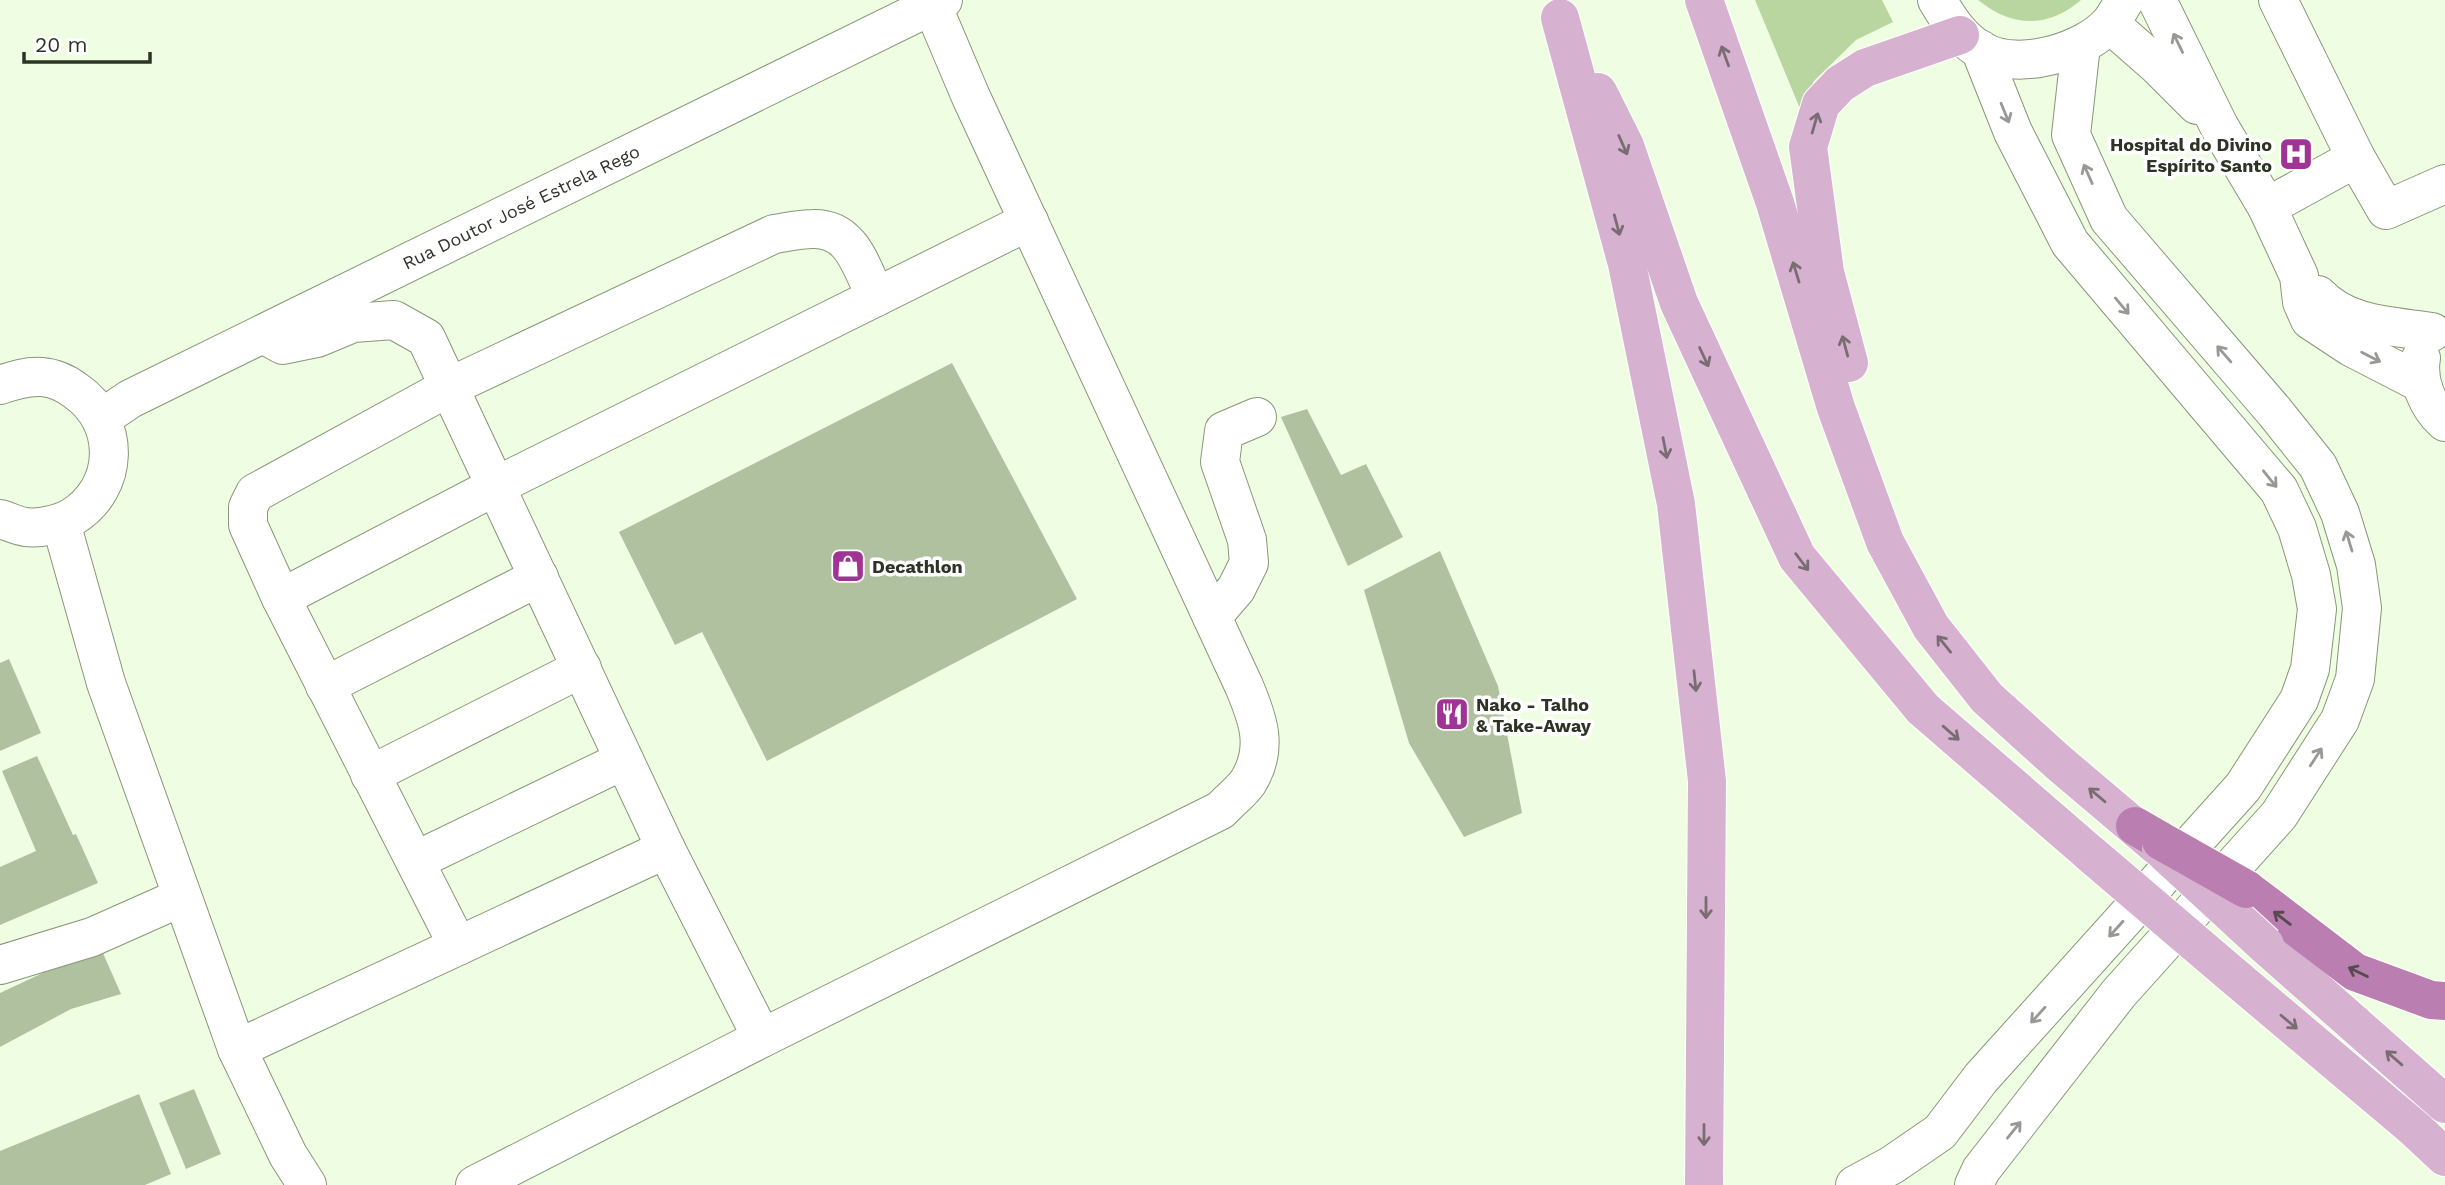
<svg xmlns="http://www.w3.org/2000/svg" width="2445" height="1185" viewBox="0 0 2445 1185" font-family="'Work Sans',sans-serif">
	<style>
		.green { fill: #bad6a0 }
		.building { fill: #b0c1a0 }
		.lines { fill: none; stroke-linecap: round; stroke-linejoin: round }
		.minor-casing { stroke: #879778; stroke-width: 40 }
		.major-casing { stroke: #fff; stroke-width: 40 }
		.highway-casing { stroke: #fff; stroke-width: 40 }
		.minor { stroke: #fff; stroke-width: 38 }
		.major { stroke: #d6b2d0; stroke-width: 38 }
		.highway { stroke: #ba7fb0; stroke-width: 38 }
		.major-bridge-casing { stroke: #fff; stroke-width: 40; stroke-linecap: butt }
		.highway-bridge-casing { stroke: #fff; stroke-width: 40; stroke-linecap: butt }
		.major-bridge { stroke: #d6b2d0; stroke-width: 38 }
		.highway-bridge { stroke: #ba7fb0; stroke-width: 38 }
		.oneway { stroke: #969a93 }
		.oneway2 { stroke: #796d73 }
		.oneway3 { stroke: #574a50 }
		.labels { text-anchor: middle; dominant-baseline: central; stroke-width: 7; stroke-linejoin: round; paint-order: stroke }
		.poi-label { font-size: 18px; font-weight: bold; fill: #2d3427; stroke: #fff; text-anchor: start }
		.street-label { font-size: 18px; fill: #2d3427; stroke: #fff }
	</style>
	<rect width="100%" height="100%" fill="#effee2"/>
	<g class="green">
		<polygon points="1755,0 1882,0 1893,22 1856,40 1814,81 1801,111"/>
		<path d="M1978,0H2081C2048,29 2011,27 1978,0Z"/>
	</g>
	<g class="building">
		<polygon points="952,363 1077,599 767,761 702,632 675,645 619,532"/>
		<polygon points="1307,409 1341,475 1366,464 1403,537 1348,566 1281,417"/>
		<polygon points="1440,551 1498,686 1522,813 1464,837 1409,743 1364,590"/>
		<polygon points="9,659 41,733 0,751 0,663"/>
		<polygon points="37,756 73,835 76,834 98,883 0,925 0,867 36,851 2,771"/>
		<polygon points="102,951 121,994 71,1009 0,1047 0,993 49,970"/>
		<polygon points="194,1089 221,1154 186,1169 159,1103"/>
		<polygon points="139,1094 171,1174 145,1185 0,1185 0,1151"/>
	</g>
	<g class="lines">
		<g class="minor-casing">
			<g id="minor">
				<path d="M1937,0C1949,20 1962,41 1984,52C2019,71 2085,52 2110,23C2116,16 2120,7 2125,0"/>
				<polyline points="2157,0 2219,126 2267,207 2356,158"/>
				<polyline points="2278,0 2356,158 2386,210 2445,184"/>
				<polyline points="2110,24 2159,67 2197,105"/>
				<polyline points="2267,207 2299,276 2302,302 2310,320 2351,347 2421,383"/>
				<path d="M2318,295C2347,326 2392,326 2432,332"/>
				<polyline points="263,334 283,345 317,338 353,323 394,320 426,338 666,849 762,1038"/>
				<path d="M2421,358C2417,381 2427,406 2445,422"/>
				<path d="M0,385C14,380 27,376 42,377C54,378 67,384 76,391C121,422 120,488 72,517C60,524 40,529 26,527C17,526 8,521 0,519"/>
				<polyline points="102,418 130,399 943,0"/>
				<polyline points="61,523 106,683 237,1049 288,1155 307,1185"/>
				<polyline points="281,598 496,486 1029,221"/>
				<polyline points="1212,617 1236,589 1249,563 1247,540 1220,462 1224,431 1257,417"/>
				<polyline points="325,686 539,577"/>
				<polyline points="370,775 582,668"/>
				<polyline points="415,861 624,760"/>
				<path d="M458,946L281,598L248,525V507L255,493L449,387L774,234C787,232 801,229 813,229C853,228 861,268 876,297"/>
				<polyline points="0,965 92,937 182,897"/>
				<polyline points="237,1049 666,849"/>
				<path d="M475,1185L762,1038L1221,810C1229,801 1241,792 1248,782C1269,748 1258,719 1244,686L971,97L932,5"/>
				<polyline points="1855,1185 1892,1165 1940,1132 1981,1078 2243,787 2299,700 2310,669 2317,609 2311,575 2297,528 2279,490 2070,243 2013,132 1980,49"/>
				<polyline points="1974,1185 1981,1170 2119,993 2279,815 2340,720 2355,679 2362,608 2356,565 2340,513 2318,466 2274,411 2109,219 2071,135 2081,45"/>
			</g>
		</g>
		<g class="major-casing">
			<g id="major">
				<polyline points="1704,0 1775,203 1836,408 1885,542 1931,627 1987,698 2059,763 2157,846"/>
				<polyline points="1560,18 1627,264 1676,504 1707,781 1704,1185"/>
				<polyline points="1598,92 1625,146 1679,303 1797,557 1923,709 2093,856"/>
				<polyline points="1849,363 1825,272 1808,147 1821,104 1840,84 1865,68 1960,35"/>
				<polyline points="2265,945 2445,1104"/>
				<polyline points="2236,978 2415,1129 2445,1157"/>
			</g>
		</g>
		<g class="highway-casing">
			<g id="highway">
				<polyline points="2135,826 2161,841"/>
				<polyline points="2246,889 2355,972 2431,1000 2445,1001"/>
			</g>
		</g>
		<use href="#minor" class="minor"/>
		<use href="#major" class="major"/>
		<use href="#highway" class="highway"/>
		<g class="major-bridge-casing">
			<g id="major-bridge">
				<polyline points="2161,849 2265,945"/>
				<polyline points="2093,856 2236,978"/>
			</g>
		</g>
		<g class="highway-bridge-casing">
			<polyline id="highway-bridge" points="2161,841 2246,889"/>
		</g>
		<use href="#major-bridge" class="major-bridge"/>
		<use href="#highway-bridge" class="highway-bridge"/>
	</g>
	<defs><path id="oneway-shaft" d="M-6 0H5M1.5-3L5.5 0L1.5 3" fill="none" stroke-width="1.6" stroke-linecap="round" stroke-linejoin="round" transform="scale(1.75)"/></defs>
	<g class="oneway">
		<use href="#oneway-shaft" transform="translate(2178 43) rotate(-116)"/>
		<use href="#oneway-shaft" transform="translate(2005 113) rotate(68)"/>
		<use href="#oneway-shaft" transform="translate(2088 174) rotate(-114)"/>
		<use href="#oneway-shaft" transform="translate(2122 306) rotate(50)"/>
		<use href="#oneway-shaft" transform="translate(2224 354) rotate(-131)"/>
		<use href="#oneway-shaft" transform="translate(2371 357) rotate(27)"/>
		<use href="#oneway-shaft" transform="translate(2270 479) rotate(51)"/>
		<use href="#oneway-shaft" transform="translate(2349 541) rotate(-107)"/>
		<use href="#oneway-shaft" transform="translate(2316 757) rotate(-57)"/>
		<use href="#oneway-shaft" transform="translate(2116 929) rotate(132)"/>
		<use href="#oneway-shaft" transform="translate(2038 1015) rotate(132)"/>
		<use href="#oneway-shaft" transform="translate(2014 1130) rotate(-51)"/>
	</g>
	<g class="oneway2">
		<use href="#oneway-shaft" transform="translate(1725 56) rotate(-110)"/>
		<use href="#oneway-shaft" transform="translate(1815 123) rotate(-74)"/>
		<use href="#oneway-shaft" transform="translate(1623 145) rotate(66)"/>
		<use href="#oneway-shaft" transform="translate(1617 225) rotate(75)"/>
		<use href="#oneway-shaft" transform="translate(1796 272) rotate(-107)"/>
		<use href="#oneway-shaft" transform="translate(1845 346) rotate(-105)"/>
		<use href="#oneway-shaft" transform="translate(1704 357) rotate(65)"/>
		<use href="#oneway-shaft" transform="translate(1665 448) rotate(79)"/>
		<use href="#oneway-shaft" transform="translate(1802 562) rotate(53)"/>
		<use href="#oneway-shaft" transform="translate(1944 644) rotate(-129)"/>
		<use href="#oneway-shaft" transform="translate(1695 681) rotate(84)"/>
		<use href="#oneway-shaft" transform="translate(1951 733) rotate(41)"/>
		<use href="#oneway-shaft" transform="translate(2097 795) rotate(-140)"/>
		<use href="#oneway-shaft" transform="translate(1706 908) rotate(90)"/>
		<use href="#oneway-shaft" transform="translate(2289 1022) rotate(40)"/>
		<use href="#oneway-shaft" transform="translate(2394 1058) rotate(-139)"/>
		<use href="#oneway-shaft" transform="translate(1704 1135) rotate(90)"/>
	</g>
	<g class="oneway3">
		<use href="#oneway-shaft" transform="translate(2282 918) rotate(-142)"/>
		<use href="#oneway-shaft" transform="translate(2358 972) rotate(-154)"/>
	</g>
	<defs>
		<g id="hospital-square" transform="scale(1.75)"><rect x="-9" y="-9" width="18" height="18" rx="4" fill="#a03495" stroke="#fff"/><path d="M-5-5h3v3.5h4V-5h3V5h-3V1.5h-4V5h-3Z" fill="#fff"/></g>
		<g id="shop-square" transform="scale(1.75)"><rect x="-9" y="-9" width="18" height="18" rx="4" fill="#a03495" stroke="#fff"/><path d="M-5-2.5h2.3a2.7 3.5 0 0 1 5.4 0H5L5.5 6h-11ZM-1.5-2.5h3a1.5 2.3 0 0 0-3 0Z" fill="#fff"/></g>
		<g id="restaurant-square" transform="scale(1.75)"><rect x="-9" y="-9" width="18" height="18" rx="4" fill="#a03495" stroke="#fff"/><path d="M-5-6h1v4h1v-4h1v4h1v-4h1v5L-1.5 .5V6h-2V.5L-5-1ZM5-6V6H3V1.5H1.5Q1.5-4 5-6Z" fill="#fff"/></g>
	</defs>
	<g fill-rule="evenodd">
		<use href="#hospital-square" x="2296" y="154"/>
		<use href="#shop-square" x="848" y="566"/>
		<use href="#restaurant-square" x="1452" y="714"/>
	</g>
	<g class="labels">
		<g class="poi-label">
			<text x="2272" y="144" text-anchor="end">Hospital do Divino<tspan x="2272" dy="21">Espírito Santo</tspan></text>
			<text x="872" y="566">Decathlon</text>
			<text x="1476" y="704">Nako - Talho<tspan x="1476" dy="21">&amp; Take-Away</tspan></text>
		</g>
		<g class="street-label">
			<text transform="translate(521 207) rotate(-26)">Rua Doutor José Estrela Rego</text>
		</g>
	</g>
	<path d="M24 52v10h126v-10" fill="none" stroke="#2d3427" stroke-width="3.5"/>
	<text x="35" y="52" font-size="21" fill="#2d3427" stroke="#ffffff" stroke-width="5" paint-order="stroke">20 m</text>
</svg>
